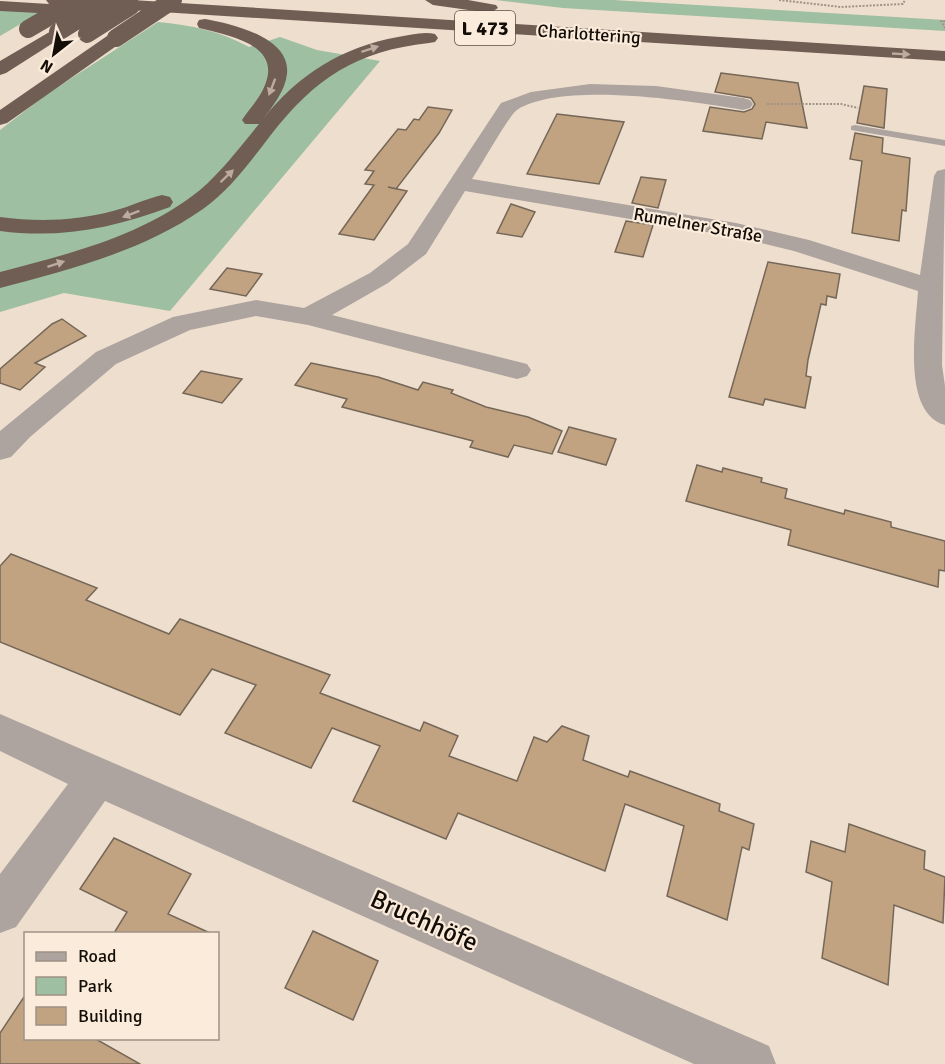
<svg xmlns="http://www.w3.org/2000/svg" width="945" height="1064" viewBox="0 0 945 1064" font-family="Signika,sans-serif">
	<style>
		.green { fill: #9ebfa1 }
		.building { fill: #c1a382; stroke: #756758; stroke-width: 1.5 }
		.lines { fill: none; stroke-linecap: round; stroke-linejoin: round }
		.path { stroke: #a09487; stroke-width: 2; stroke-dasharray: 2 1.5; stroke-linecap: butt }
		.lane { fill: #ada39f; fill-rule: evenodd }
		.street { fill: #ada39f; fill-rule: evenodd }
		.highway { fill: #705d54; fill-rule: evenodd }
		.highway-bridge { stroke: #705d54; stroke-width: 18 }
		.oneway { fill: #bcab9e }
		.labels { text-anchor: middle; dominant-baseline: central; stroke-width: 4.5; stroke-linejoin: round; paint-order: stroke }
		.far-street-label { font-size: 18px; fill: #120d07; stroke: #fbebda }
		.shield { fill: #fbebda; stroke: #585046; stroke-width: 1.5 }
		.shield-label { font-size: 20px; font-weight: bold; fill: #120d07 }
		.near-street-label { font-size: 26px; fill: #120d07; stroke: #fbebda }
	</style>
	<rect width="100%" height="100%" fill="#eedecd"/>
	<g class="green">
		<polygon points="496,0 613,0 945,20 945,31 563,8"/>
		<polygon points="0,9 41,12 0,36"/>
		<path d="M158,22C191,25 220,31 249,47L280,37L317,50L380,61L170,311L64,293L0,312V130L47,94Z"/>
	</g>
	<g class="building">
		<polygon points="721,73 798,83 807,128 766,122 762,139 703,131 710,107 744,112 752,109 755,104 751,98 715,92"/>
		<polygon points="864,86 887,89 884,128 857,123"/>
		<polygon points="428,107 452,110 439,133 396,189 388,187 407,191 374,240 339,234 374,185 365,184 374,171 365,170 398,129 406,130 414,119 419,120"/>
		<polygon points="557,114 624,122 599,184 527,174"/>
		<polygon points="855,133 883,138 882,153 910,158 906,211 902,210 899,241 852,233 862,161 850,159"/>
		<polygon points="641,177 666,180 658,208 632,203"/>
		<polygon points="511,204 535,212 522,237 497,233"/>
		<polygon points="626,221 653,225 643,257 615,252"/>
		<polygon points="768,262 840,274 836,298 827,296 826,305 821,304 808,360 806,376 811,377 805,408 765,399 763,405 729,397"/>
		<polygon points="227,268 262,274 246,296 210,289"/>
		<polygon points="62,319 86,336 35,363 45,367 20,390 0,383 0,369 52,324"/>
		<polygon points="311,363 378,377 418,390 423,382 453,390 451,393 486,407 528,417 562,431 552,454 514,445 508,457 470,447 473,441 342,407 347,399 295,385"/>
		<polygon points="201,371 242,379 222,403 183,393"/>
		<polygon points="569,427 616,439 606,465 558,452"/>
		<polygon points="697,465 722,472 723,468 762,478 761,482 787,489 785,498 844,514 845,510 891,522 891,527 945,541 945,571 939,570 938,587 788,545 791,530 686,501"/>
		<polygon points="11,554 97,588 86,600 169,634 180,619 330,675 320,693 420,731 424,722 458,736 449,756 517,781 534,737 547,742 562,726 589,736 583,760 628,777 630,771 720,804 719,811 754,824 749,850 742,847 727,920 667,896 684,826 625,804 605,871 458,813 446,839 353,801 380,746 332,728 311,768 225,733 256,685 212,669 180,715 0,642 0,566"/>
		<polygon points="849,824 925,851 924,869 945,877 943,923 894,905 888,985 822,958 832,882 806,872 811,841 845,852"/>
		<polygon points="114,838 191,874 168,914 210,933 114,933 127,912 80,889"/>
		<polygon points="313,931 378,961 353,1020 285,988"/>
		<polygon points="26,994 26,1038 94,1038 140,1064 0,1064 0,1033"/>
	</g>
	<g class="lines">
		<g class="path">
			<polyline points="779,0 841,7 903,4 905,0"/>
			<polyline points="945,21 941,21 945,28"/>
			<polyline points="767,104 841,104 858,108"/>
		</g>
		<polygon class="lane" points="855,125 945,140 945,146 851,130 851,126"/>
		<g class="street">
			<path d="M590,84L656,86L743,98L750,100L753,104L750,108L743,110C691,101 562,81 517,110C509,115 480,168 472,179L736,223L809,240L920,275L934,176L937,171L945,169L942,365L945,386V425C901,413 916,326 918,291L794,251L736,237L465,191L426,254L388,283L332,315L527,364L531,370L527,376L517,379L308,325L256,316L190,330L116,364L30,437L11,457L0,460V431L96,352L173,317L256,300L304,308L370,273L408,244L501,103L531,92Z"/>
			<polygon points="0,714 769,1046 776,1064 694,1064 105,801 16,927 0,933 0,874 68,784 0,751"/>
		</g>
		<g class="highway">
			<polygon points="46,0 132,0 945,51 945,61 82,7 84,10 82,13 76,15 0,11 0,1 49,4"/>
			<polygon points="425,0 468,0 496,5 498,8 490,13 433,5"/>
			<path d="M205,19C232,24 291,37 287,74C285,91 273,106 263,119C299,74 342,47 398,37C410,35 424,31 435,34L438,38L435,42L429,43C356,51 315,78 270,136C250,162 230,190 203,209C143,251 69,270 0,288V272C69,254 143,236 200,190C222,171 240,147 259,124H245L242,120C250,108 260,98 265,85C282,44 227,35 199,28L197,24L199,20Z"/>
			<polygon points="58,27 64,28 67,32 64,36 6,73 0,75 0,61"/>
			<polygon points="116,33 122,34 125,38 122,42 7,123 0,125 0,110 110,34"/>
			<path d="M162,195L170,197L173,202L170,207C114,228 60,239 0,231V217C38,222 75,221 113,211C129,207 145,199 162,195Z"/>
		</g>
		<g class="highway-bridge">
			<polyline points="28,29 76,1"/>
			<polyline points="58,32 103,4"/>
			<polyline points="87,34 131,6"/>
			<polyline points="116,38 173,0"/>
		</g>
	</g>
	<defs><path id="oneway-solid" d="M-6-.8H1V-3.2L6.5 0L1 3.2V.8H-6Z" transform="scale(1.5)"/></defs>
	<g class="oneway">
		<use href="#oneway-solid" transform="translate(370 49) rotate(-18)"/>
		<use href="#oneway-solid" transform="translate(901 54) rotate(3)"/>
		<use href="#oneway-solid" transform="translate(272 87) rotate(111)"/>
		<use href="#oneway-solid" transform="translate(227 176) rotate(-44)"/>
		<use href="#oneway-solid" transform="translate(131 214) rotate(159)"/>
		<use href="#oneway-solid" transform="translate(56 264) rotate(-18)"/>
	</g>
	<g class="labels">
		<g class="far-street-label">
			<text transform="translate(589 34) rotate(4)">Charlottering</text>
			<text transform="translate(698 225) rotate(10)">Rumelner Straße</text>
		</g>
		<rect class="shield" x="455" y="11" width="60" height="34" rx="4.5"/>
		<g class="shield-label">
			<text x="485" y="28">L 473</text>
		</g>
		<g class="near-street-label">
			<text transform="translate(424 921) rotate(24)">Bruchhöfe</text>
		</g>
	</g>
	<rect x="24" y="932" width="195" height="108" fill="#fbebda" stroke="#9e9286" stroke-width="1.5"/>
	<rect x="36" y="952" width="30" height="9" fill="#ada39f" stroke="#9e9286" stroke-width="1.5"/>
	<text x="78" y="962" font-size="18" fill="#120d07">Road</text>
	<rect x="36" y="977" width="30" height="18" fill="#9ebfa1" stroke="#9e9286" stroke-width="1.5"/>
	<text x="78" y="992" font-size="18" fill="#120d07">Park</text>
	<rect x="36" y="1007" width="30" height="18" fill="#c1a382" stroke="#9e9286" stroke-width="1.5"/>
	<text x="78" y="1022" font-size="18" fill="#120d07">Building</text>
	<g transform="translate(54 54) rotate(211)" stroke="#fbebda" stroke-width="4.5" paint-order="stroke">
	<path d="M0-4.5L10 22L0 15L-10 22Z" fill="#120d07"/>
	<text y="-9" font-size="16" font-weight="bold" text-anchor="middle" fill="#120d07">N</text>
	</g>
</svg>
